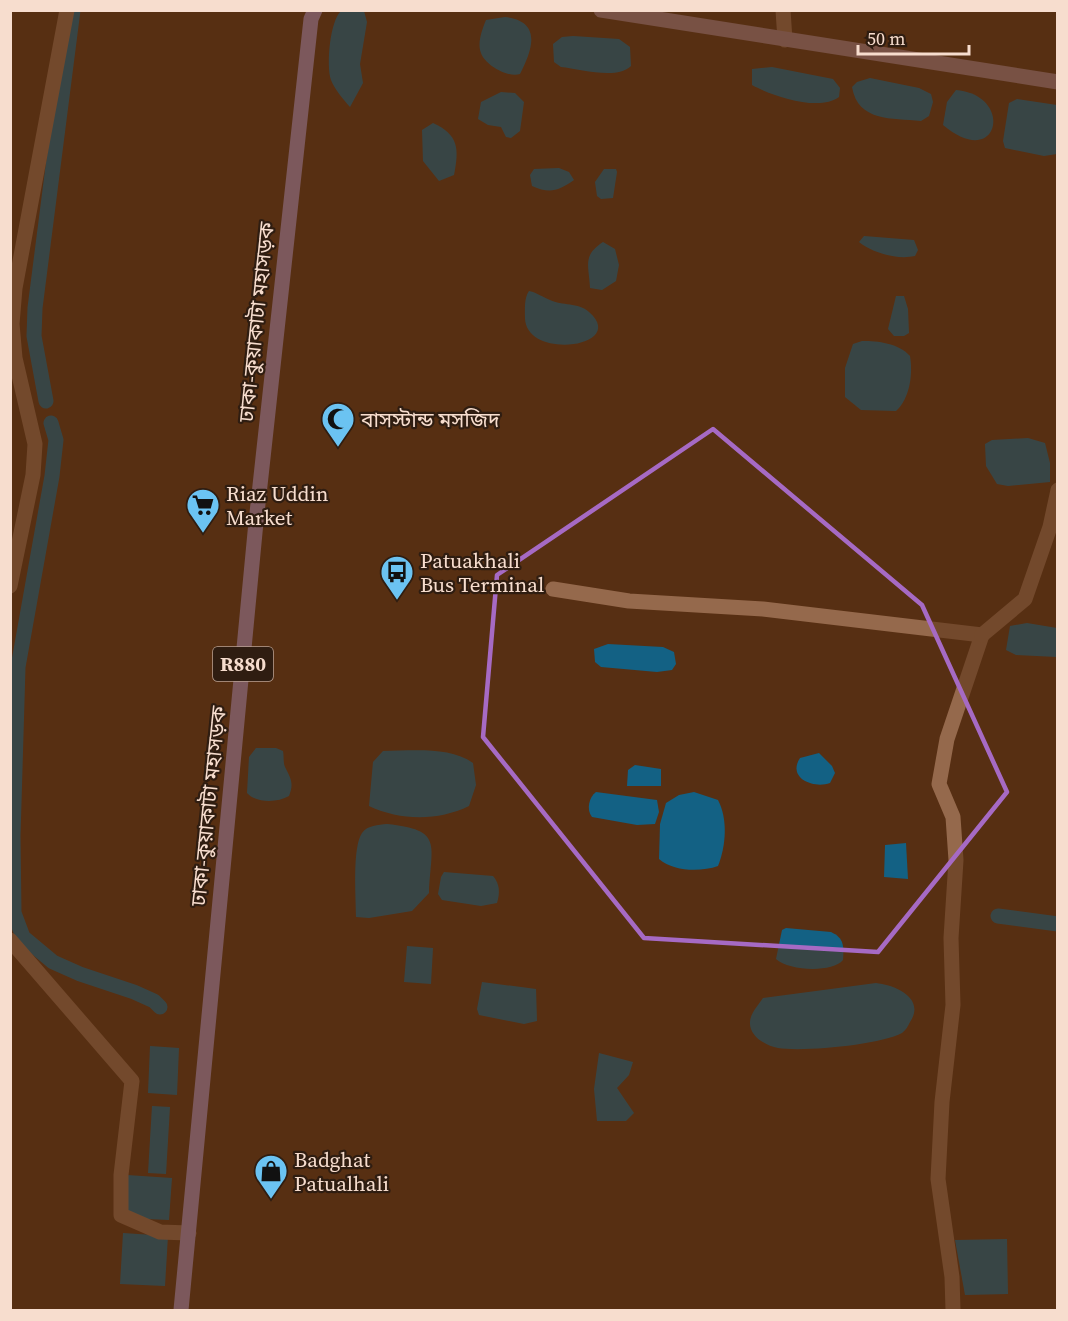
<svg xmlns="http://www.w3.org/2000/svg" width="1068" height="1321" viewBox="0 0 1068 1321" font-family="'Source Serif 4','Noto Sans Bengali',serif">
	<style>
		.water { fill: #136184 }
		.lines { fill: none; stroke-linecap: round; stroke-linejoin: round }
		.canal { stroke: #136184; stroke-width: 15 }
		.street { stroke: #95694c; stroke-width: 15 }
		.secondary { stroke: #9f7a80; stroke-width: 15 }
		.primary { stroke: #a88bb5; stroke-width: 15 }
		.marked { fill: none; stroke: #a66ac4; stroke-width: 4.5; stroke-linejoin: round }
		.labels { text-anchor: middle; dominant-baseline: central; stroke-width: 4.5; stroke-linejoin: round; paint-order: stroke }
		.shield { fill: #2f1d11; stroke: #bba395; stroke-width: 1.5 }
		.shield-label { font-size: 20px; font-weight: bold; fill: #f7ddce }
		.street-label { font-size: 21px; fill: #f7ddce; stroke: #2f1d11 }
		.poi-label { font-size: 21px; fill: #f7ddce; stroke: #2f1d11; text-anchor: start }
	</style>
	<rect width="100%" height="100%" fill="#572f13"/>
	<g class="water">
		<path d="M341,11H364L367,22L360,64L363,83L350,107C343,99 335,90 331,80C326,65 330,21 341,11Z"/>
		<path d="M505,17C542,21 533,49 520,74C508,78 485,65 481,53C477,43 482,30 486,20Z"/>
		<path d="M573,36L619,39L630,47L631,66C617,80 580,69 561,67L554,62L553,44L562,37Z"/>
		<path d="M772,67L833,79L840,88L839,97C819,112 772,96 752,85V69Z"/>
		<path d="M870,78L919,88L931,94L933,102L929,116L921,121C892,118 858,122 852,87L857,82Z"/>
		<path d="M956,90C1015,95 999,172 943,125L947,102Z"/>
		<polygon points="501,92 515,93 524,102 520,131 511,138 506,137 501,127 488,125 478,119 481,102"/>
		<polygon points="1017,99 1057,105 1057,154 1044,156 1005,148 1003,141 1009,103"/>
		<path d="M433,123C459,135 459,149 454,175L439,181L423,161L422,130Z"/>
		<path d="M559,168L569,172L574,180C558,191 550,194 532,186L530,175L534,169Z"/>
		<polygon points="604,169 616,169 617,172 613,198 601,199 597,196 595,182"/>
		<path d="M864,236L914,240L918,250L915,256C897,260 873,253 859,242Z"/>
		<path d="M603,242L615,249L619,265L616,281L602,290L590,288C589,265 582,256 603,242Z"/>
		<path d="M529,291C538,293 542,297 550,300C562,306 578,302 589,312C629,347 526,361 525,318C525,309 524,298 529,291Z"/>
		<polygon points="896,296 904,296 908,309 909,333 904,336 894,336 888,329"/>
		<path d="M862,341C878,341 898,343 910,356C913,374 910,398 896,411L861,410L845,397V368L853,344Z"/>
		<polygon points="1028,438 1045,443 1050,463 1050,482 1008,486 997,484 986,466 985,444 992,440"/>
		<polygon points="1027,623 1057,628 1057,657 1016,655 1006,650 1010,626"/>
		<polygon points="608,644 663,647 674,652 676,664 672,670 657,672 601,667 595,662 594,649"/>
		<path d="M256,748H276L283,751C284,756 283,763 285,767C291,779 294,783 289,796C277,803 256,803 247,793L249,757Z"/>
		<path d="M383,751C411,751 449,746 473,763L476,785L469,806C438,821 401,821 369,806L373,762Z"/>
		<path d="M819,753L832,766L835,773L830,783C813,789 787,778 800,758Z"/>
		<polygon points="635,765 661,769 661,786 627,786 628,770"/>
		<path d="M596,792L657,800L659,812L655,824L637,825L592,817C586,810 589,797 596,792Z"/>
		<path d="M694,792L718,800C728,819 726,846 718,866C701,872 674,872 659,859L660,824L666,803L679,795Z"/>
		<path d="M387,824C444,830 431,844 429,893L412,911L369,918L356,917C356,897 352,848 362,833C368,825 378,825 387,824Z"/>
		<polygon points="906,843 908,879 884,877 885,845"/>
		<path d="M444,872L493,876C500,884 500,893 497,903L481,906L442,900L438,894L441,877Z"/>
		<path d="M786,928L831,932C844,938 844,946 843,960C832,973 789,971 776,959L782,930Z"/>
		<polygon points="407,946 433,948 431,984 404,982"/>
		<polygon points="482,982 536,989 537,1021 524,1024 479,1015 477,1009"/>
		<path d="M876,983C895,985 926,998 910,1022C908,1026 906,1030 902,1033C880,1045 803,1052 778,1048C766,1046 749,1036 750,1022C750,1014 759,1004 763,998Z"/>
		<polygon points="150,1046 179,1048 177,1095 148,1093"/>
		<polygon points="599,1053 633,1062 629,1075 617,1088 634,1113 626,1121 597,1121 594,1089"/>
		<polygon points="152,1106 170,1107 166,1174 148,1173"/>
		<polygon points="127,1175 172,1178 169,1220 125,1218"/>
		<polygon points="123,1233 168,1236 165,1286 120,1284"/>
		<polygon points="1007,1239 1008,1294 965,1295 955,1240"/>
	</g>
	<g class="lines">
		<g class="canal">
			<polyline points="46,401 34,336 35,308 73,10"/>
			<polyline points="51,423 56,440 52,476 18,667 13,836 14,913 23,937 53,962 80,974 134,992 154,1001 160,1007"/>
			<polyline points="998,916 1058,924"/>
		</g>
		<g class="street">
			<polyline points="783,10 785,40"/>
			<polyline points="10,586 33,475 35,444 15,358 12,324 15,288 67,10"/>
			<polyline points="553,589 629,601 763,609 982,635 947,739 939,784 953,817 956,860 951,938 953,1005 942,1102 938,1179 952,1277 953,1310"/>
			<polyline points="982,635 1025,599 1050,527 1058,490"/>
			<polyline points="10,940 132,1081 121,1175 121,1215 160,1232 189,1233"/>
		</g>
		<polyline class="secondary" points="601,10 1058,82"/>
		<polyline class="primary" points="181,1310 256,522 311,19 315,10"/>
	</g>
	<path d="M0 0H1068V1321H0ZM713,429L922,605L1007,792L878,952L644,938L483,737L497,575Z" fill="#572f13" fill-opacity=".55" fill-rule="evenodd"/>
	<path class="marked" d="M713,429L922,605L1007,792L878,952L644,938L483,737L497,575Z"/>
	<defs>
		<g id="mosque-pin" transform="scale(1.725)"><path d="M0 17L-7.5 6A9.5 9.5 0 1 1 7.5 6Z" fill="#6bc3f2" stroke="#2f1d11"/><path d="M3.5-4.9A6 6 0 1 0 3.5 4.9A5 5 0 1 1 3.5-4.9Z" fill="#111"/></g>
		<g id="supermarket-pin" transform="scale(1.725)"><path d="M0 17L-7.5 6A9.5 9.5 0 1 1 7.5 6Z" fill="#6bc3f2" stroke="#2f1d11"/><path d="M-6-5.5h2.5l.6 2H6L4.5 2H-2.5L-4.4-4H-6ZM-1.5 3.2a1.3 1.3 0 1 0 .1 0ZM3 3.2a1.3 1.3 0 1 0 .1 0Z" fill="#111"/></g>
		<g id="bus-pin" transform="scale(1.725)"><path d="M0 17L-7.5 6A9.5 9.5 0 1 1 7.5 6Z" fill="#6bc3f2" stroke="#2f1d11"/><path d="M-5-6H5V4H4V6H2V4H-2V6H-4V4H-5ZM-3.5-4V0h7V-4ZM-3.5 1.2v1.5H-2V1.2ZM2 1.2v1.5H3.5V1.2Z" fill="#111"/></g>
		<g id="shop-pin" transform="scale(1.725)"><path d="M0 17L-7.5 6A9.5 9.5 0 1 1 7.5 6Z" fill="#6bc3f2" stroke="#2f1d11"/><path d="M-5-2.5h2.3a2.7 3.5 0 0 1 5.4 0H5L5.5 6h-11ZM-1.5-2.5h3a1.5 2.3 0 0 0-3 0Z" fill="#111"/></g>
	</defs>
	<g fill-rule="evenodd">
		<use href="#mosque-pin" x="338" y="419"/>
		<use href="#supermarket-pin" x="203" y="505"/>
		<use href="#bus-pin" x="397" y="572"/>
		<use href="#shop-pin" x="271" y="1171"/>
	</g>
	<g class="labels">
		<rect class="shield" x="213" y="647" width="60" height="34" rx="4.5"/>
		<g class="shield-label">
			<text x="243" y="664">R880</text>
		</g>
		<g class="street-label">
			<text transform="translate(256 322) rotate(-84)">ঢাকা-কুয়াকাটা মহাসড়ক</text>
			<text transform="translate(208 806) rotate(-84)">ঢাকা-কুয়াকাটা মহাসড়ক</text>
		</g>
		<g class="poi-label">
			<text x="361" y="419">বাসস্টান্ড মসজিদ</text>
			<text x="226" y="493">Riaz Uddin<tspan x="226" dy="24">Market</tspan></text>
			<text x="420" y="560">Patuakhali<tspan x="420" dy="24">Bus Terminal</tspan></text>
			<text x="294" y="1159">Badghat<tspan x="294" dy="24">Patualhali</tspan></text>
		</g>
	</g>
	<rect width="1068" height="1321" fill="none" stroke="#f7ddce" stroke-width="24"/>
	<path d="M858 45v9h111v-9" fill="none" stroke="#f7ddce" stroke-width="3"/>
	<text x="867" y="45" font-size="18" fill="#f7ddce" stroke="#2f1d11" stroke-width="4.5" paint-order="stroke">50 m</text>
</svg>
